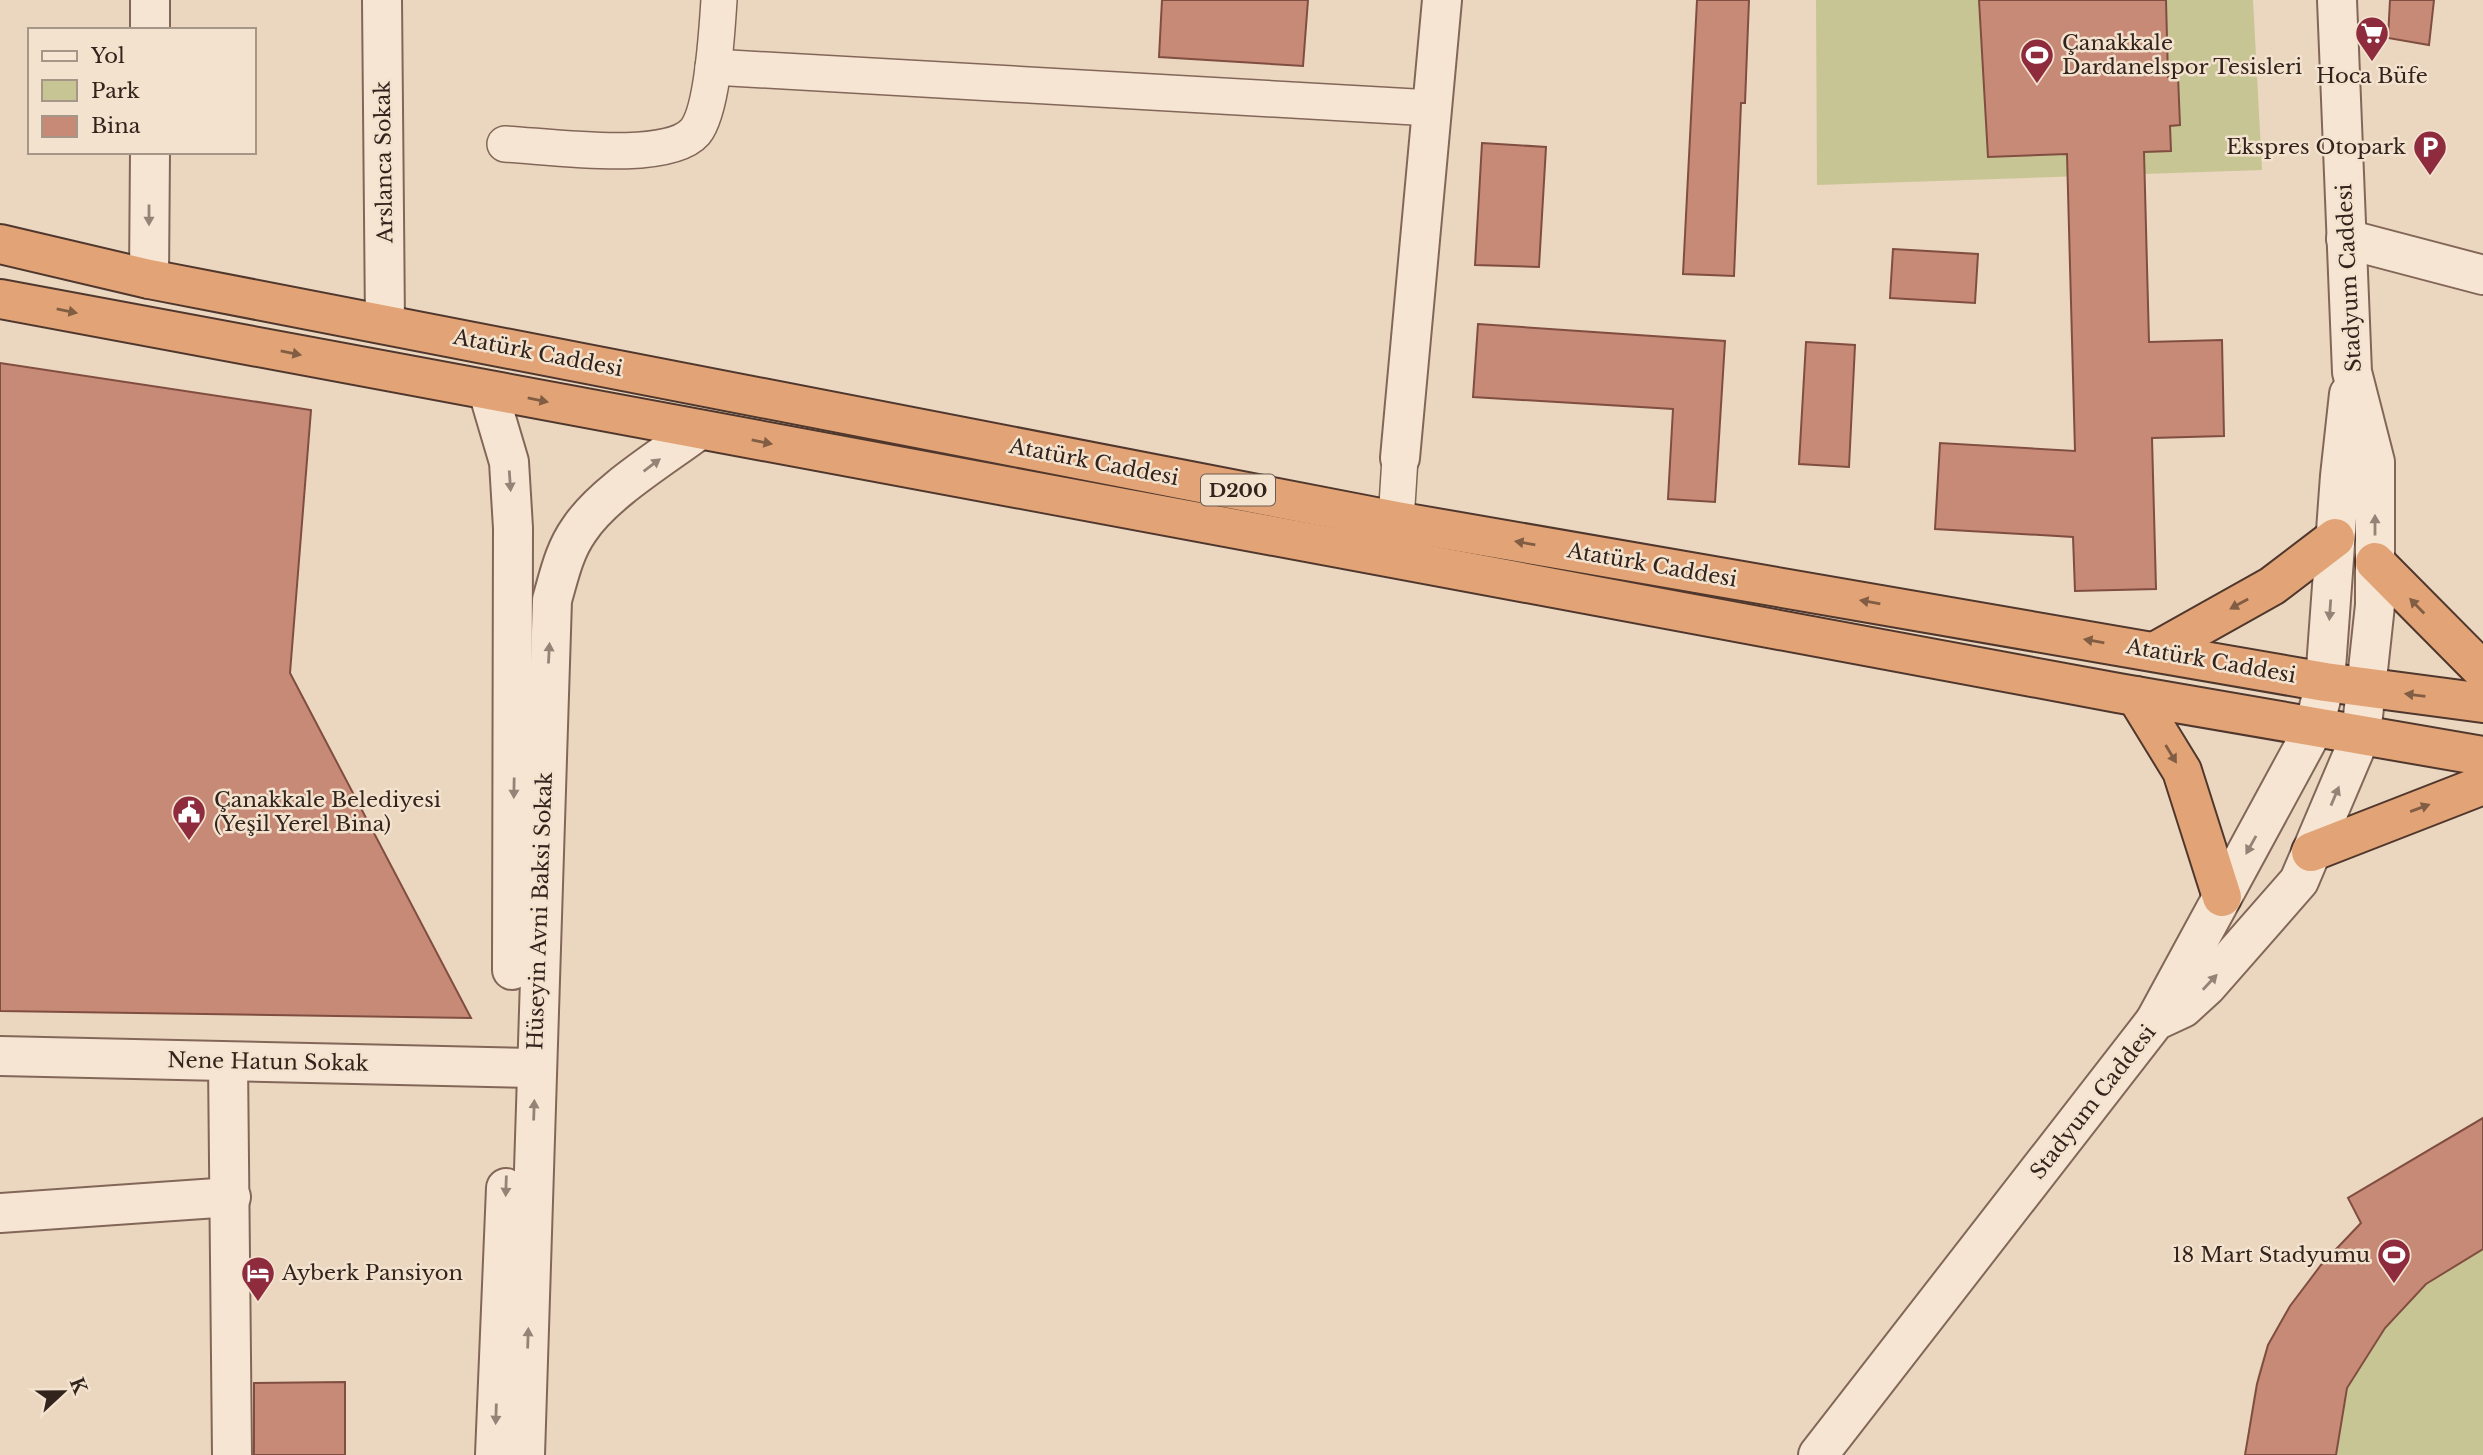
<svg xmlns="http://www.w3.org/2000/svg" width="2483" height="1455" viewBox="0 0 2483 1455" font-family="'Libre Baskerville',serif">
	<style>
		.green { fill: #c8c594 }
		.building { fill: #c78a77; stroke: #804e40; stroke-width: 2 }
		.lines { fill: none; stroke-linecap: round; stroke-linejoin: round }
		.pedestrian-casing { stroke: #826759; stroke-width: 38 }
		.minor-casing { stroke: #826759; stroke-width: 42 }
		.trunk-casing { stroke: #50372d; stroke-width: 42 }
		.pedestrian { stroke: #f6e5d2; stroke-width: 35 }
		.minor { stroke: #f6e5d2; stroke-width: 38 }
		.trunk { stroke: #e2a476; stroke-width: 38 }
		.oneway { fill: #948477 }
		.oneway2 { fill: #815d44 }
		.labels { text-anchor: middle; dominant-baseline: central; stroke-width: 5; stroke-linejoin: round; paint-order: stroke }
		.shield { fill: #f3e2ce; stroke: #6c5c51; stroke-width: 2 }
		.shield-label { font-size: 19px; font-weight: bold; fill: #32231c }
		.poi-label { font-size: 21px; fill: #32231c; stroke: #f3e2ce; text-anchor: start }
		.street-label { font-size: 21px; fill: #32231c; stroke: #f3e2ce }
	</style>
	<rect width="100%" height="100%" fill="#ebd6bf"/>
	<g class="green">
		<polygon points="1816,0 2253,0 2262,170 1817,185"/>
		<path d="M2483,1118V1455H2245C2251,1419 2253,1377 2269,1343C2290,1297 2326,1260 2361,1223L2348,1198Z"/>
	</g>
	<g class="building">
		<polygon points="1162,0 1308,0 1303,66 1159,57"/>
		<polygon points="1697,0 1749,0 1745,103 1741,103 1734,276 1683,274"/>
		<polygon points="1979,0 2166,0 2168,77 2178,76 2180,125 2170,126 2171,151 2144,152 2149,342 2222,340 2224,436 2152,438 2156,589 2075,591 2073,537 1935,529 1940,443 2075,451 2067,154 1988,157"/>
		<polygon points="2390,0 2434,0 2429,45 2388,38"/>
		<polygon points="1482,143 1546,147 1539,267 1475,265"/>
		<polygon points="1893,249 1978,254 1975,303 1890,298"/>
		<polygon points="1478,324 1725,341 1715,502 1668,499 1673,409 1473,397"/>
		<polygon points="1806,342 1855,345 1849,467 1799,464"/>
		<polygon points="0,363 311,410 290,673 471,1018 0,1011"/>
		<polygon points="2483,1118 2483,1249 2426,1284 2385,1328 2347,1388 2336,1455 2245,1455 2257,1384 2268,1345 2290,1306 2321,1265 2361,1223 2348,1198"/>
		<polygon points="345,1382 345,1455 254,1455 254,1383"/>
	</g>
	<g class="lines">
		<g class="pedestrian-casing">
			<g id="pedestrian">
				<polyline points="713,67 1432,108"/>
				<path d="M505,144C548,146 667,164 695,132C713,110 717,29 719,0"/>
				<polyline points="1396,521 1400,458"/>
			</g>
		</g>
		<g class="minor-casing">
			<g id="minor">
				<polyline points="382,0 385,323"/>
				<polyline points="150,30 150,0"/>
				<polyline points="2346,239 2483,275"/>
				<polyline points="149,279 150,152"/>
				<polyline points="488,391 509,462 513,528 512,970"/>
				<polyline points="1400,458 1442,0"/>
				<polyline points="2156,1019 2314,728 2325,682 2340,476 2349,394"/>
				<polyline points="0,1056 535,1068"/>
				<polyline points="228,1062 232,1455"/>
				<polyline points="0,1213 231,1197"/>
				<polyline points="495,1455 506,1188"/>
				<path d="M525,1455L552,600C559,576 564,551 579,530C603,493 663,457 699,430"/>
				<polyline points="1818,1455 2155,1021 2183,1008 2207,986 2299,881 2361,735 2375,605 2375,462 2352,372 2337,0"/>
			</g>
		</g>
		<g class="trunk-casing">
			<g id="trunk">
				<polyline points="0,244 149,279 1396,521 2325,682 2483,703"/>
				<polyline points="0,299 2118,693 2483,756"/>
				<polyline points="2375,562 2483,671"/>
				<polyline points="2156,651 2272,586 2335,538"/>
				<polyline points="2136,696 2182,771 2222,897"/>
				<polyline points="2311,852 2483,785"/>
			</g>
		</g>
		<use href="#pedestrian" class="pedestrian"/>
		<use href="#minor" class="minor"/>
		<use href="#trunk" class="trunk"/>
	</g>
	<defs><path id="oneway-solid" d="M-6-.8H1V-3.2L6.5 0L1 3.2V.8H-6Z" transform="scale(1.75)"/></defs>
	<g class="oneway">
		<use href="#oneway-solid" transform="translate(149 215) rotate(90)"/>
		<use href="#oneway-solid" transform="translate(652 465) rotate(-37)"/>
		<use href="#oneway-solid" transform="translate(510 481) rotate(86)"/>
		<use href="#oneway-solid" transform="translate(2375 525) rotate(-90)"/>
		<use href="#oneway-solid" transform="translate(2330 610) rotate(94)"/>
		<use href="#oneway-solid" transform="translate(549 653) rotate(-87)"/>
		<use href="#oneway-solid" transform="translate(514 788) rotate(91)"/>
		<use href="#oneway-solid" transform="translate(2335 796) rotate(-67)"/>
		<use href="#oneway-solid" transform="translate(2251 845) rotate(119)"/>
		<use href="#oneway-solid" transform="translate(2210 982) rotate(-47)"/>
		<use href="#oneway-solid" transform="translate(534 1110) rotate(-88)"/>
		<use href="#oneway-solid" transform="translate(506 1186) rotate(92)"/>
		<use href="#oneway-solid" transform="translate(528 1338) rotate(-88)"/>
		<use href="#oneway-solid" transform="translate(496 1414) rotate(92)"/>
	</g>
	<g class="oneway2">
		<use href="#oneway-solid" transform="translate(67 311) rotate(11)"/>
		<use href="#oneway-solid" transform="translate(291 353) rotate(11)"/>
		<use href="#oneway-solid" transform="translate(538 400) rotate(11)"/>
		<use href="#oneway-solid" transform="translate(762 442) rotate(11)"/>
		<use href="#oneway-solid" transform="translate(1525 543) rotate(-170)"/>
		<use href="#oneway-solid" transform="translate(1870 602) rotate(-170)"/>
		<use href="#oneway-solid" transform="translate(2239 604) rotate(151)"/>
		<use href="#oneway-solid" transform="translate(2417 606) rotate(-134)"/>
		<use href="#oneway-solid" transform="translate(2094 641) rotate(-170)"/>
		<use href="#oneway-solid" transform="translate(2415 695) rotate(-173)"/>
		<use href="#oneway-solid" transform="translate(2171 754) rotate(59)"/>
		<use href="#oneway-solid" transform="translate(2420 808) rotate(-20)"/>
	</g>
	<defs>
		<g id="supermarket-pin" transform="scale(1.75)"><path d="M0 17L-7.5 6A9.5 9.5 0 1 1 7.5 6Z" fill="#8e2c3e" stroke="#f3e2ce"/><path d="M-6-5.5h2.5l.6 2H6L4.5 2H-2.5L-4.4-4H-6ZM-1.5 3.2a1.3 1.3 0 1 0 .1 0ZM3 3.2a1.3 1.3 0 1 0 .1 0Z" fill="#fff"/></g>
		<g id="stadium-pin" transform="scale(1.75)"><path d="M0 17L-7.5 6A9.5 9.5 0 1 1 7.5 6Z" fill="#8e2c3e" stroke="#f3e2ce"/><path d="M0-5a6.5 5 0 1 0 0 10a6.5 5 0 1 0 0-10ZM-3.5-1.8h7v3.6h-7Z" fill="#fff"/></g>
		<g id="parking-pin" transform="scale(1.75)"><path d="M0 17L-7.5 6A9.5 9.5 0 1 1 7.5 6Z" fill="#8e2c3e" stroke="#f3e2ce"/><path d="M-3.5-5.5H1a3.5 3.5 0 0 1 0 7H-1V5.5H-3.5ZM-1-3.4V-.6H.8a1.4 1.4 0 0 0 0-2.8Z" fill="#fff"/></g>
		<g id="civic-pin" transform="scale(1.75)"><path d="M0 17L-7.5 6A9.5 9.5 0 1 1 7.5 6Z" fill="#8e2c3e" stroke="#f3e2ce"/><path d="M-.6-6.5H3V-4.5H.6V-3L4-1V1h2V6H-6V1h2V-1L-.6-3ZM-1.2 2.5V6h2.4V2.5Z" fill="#fff"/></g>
		<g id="hotel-pin" transform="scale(1.75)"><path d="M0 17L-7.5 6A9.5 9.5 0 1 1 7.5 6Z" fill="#8e2c3e" stroke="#f3e2ce"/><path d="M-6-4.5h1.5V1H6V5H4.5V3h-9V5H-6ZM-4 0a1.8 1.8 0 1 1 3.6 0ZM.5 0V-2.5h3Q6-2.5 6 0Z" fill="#fff"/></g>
	</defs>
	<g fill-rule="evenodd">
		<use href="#supermarket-pin" x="2372" y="33"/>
		<use href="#stadium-pin" x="2037" y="55"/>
		<use href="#parking-pin" x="2430" y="147"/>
		<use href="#civic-pin" x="189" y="812"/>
		<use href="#stadium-pin" x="2394" y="1255"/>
		<use href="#hotel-pin" x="258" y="1273"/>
	</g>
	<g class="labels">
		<rect class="shield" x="1201" y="474.5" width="74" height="31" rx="5"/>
		<g class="shield-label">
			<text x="1238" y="490">D200</text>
		</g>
		<g class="poi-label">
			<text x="2062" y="43">Çanakkale<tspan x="2062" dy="24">Dardanelspor Tesisleri</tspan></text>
			<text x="2372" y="76" text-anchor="middle">Hoca Büfe</text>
			<text x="2406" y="147" text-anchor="end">Ekspres Otopark</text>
			<text x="214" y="800">Çanakkale Belediyesi<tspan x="214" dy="24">(Yeşil Yerel Bina)</tspan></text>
			<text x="2370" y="1255" text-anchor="end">18 Mart Stadyumu</text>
			<text x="282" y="1273">Ayberk Pansiyon</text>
		</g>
		<g class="street-label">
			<text transform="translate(384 162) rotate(-91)">Arslanca Sokak</text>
			<text transform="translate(2349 278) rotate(-93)">Stadyum Caddesi</text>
			<text transform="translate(538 353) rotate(11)">Atatürk Caddesi</text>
			<text transform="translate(1094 462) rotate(11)">Atatürk Caddesi</text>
			<text transform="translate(1652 565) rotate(10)">Atatürk Caddesi</text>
			<text transform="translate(2211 661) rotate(10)">Atatürk Caddesi</text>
			<text transform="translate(540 911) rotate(-88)">Hüseyin Avni Baksi Sokak</text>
			<text transform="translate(268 1062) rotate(1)">Nene Hatun Sokak</text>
			<text transform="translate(2093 1102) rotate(-52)">Stadyum Caddesi</text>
		</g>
	</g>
	<rect x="28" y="28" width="228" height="126" fill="#f3e2ce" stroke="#a69687" stroke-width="2"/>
	<rect x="42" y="51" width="35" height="10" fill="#f6e5d2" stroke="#a69687" stroke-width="2"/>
	<text x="91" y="63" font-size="21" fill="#32231c">Yol</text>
	<rect x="42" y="80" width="35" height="21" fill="#c8c594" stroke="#a69687" stroke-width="2"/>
	<text x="91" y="98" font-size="21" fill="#32231c">Park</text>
	<rect x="42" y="116" width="35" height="21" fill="#c78a77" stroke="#a69687" stroke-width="2"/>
	<text x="91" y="133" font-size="21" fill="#32231c">Bina</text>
	<g transform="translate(63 1392) rotate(68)" stroke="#f3e2ce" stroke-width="5" paint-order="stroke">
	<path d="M0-5L12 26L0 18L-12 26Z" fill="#32231c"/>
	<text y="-10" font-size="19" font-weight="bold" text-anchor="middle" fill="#32231c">K</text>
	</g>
</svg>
